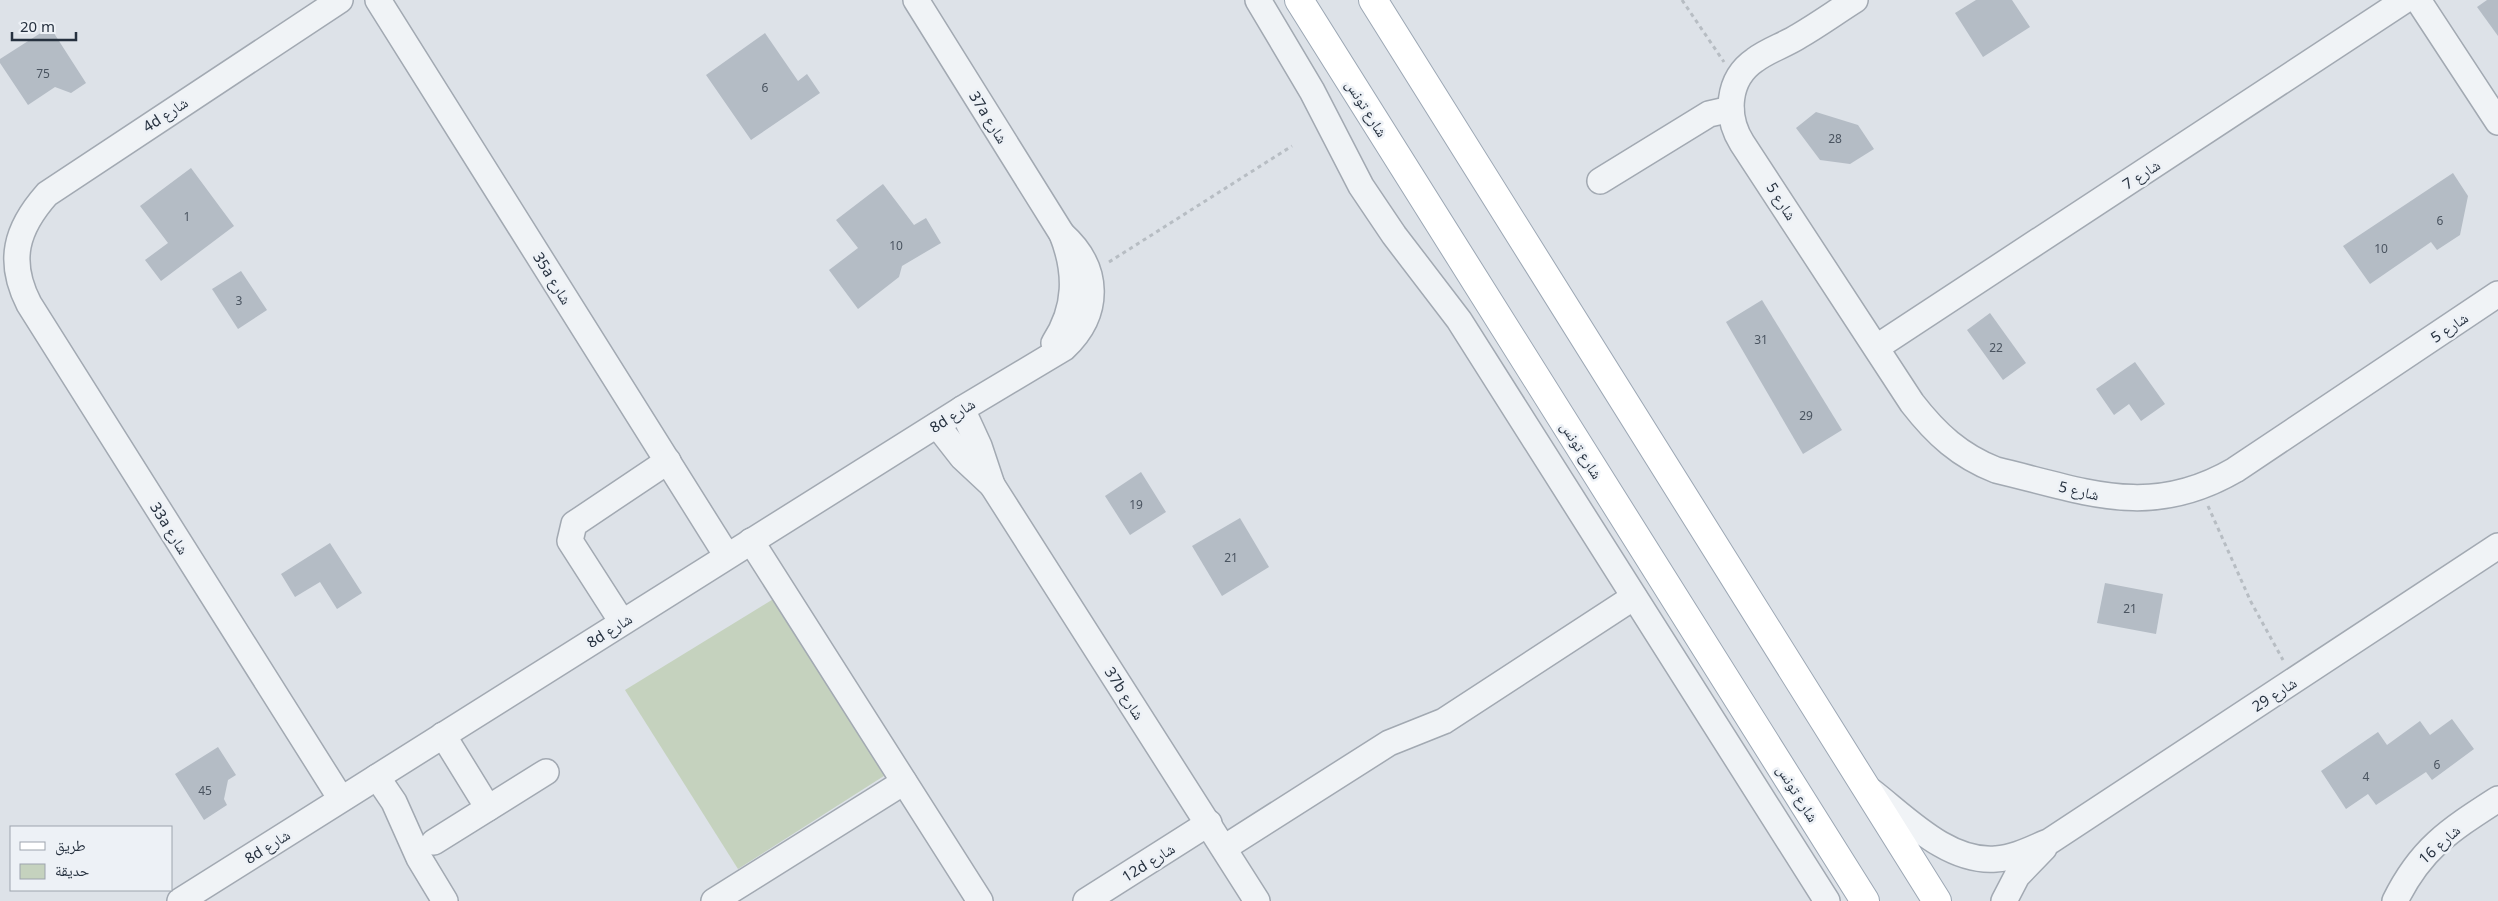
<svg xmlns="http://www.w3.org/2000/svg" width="2498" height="901" viewBox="0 0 2498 901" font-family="'Noto Sans','Noto Naskh Arabic',sans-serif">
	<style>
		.green { fill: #c5d2be }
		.building { fill: #b4bcc5 }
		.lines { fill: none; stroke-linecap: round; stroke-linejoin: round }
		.minor-casing { stroke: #a2a9b2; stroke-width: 28 }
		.major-casing { stroke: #9ca7b4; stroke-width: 30 }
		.path { stroke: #b7bdc3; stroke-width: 3; stroke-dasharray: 4 4; stroke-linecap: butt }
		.minor { stroke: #f0f3f6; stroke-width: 25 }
		.major { stroke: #fff; stroke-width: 28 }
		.labels { text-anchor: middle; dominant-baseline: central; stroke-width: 5; stroke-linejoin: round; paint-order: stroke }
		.number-label { font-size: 12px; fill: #4a5460 }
		.street-label { font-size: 15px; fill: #26313f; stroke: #edf1f6 }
	</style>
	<rect width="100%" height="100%" fill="#dde2e8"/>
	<polygon class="green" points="775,598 887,774 738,869 625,690"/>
	<g class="building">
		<polygon points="1976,0 2012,0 2030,27 1983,57 1955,13"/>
		<polygon points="2487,0 2498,0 2498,36 2477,7"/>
		<polygon points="50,27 86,83 71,93 55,87 28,105 0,63 0,59"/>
		<polygon points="765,33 798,81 807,74 820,93 751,140 706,75"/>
		<polygon points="1816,112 1858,125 1874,149 1850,164 1820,160 1796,128"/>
		<polygon points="191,168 234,226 161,281 145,260 168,243 140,206"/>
		<polygon points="2453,173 2468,196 2460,235 2437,250 2431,242 2370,284 2343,246"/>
		<polygon points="883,184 914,225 926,218 941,243 902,266 899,277 858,309 829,270 858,248 836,220"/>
		<polygon points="241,271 267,310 238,329 212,289"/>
		<polygon points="1762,300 1842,430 1803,454 1726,322"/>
		<polygon points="1990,313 2026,363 2003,380 1967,330"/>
		<polygon points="2135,362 2165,404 2141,421 2129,404 2114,415 2096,389"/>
		<polygon points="1141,472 1166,512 1130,535 1105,496"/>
		<polygon points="1240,518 1269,567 1222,596 1192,546"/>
		<polygon points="330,543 362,593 337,609 320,582 295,597 281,574"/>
		<polygon points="2105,583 2163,594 2156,634 2097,623"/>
		<polygon points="2452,719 2474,749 2432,780 2426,772 2376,805 2368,794 2346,809 2321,771 2378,732 2387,745 2420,721 2430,735"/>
		<polygon points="218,747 236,775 228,780 224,799 227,805 204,820 175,774"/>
	</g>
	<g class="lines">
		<g class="minor-casing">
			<g id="minor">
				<path d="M340,0L47,194C16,229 7,261 29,304L341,799"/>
				<polyline points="378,0 727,556"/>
				<path d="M916,0L1062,234C1077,272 1077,308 1054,343"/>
				<polyline points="1258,0 1312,91 1361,186 1394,235 1459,320 1827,901"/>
				<path d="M1855,0C1836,12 1818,25 1799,36C1785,45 1768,50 1755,60C1727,79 1725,116 1742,143L1912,403C1936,434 1960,456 1996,470C2085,491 2149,520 2235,470L2498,294"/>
				<polyline points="2418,0 2498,122"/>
				<polyline points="1600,181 1709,114 1731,109"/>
				<polyline points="1877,347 2405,0"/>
				<polyline points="962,409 979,446 992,485 1257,901"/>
				<polyline points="937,425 962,457 992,485"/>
				<polyline points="751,541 980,901"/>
				<polyline points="622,622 570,541 574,524 668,461"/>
				<polyline points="443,735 488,808"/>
				<polyline points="377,777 394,802 419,858 445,901"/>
				<path d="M1871,791C1906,818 1948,863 1996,859C2015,858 2033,848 2050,841L2498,546"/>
				<polyline points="434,842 546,772"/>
				<polyline points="1224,848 1389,743 1444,721 1634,597"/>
				<path d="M180,901L962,409L1064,348C1101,313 1100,268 1062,234"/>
				<polyline points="714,901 904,782"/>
				<polyline points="1086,901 1209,823"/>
				<polyline points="2004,901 2017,876 2044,848"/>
				<path d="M2395,901C2421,848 2450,830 2498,799"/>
			</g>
		</g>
		<g class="major-casing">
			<g id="major">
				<polyline points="1299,0 1865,901"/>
				<polyline points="1373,0 1937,901"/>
			</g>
		</g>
		<g class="path">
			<polyline points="1682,0 1724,62"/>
			<polyline points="1109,262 1292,146"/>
			<polyline points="2208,506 2251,602 2283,660"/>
		</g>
		<use href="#minor" class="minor"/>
		<use href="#major" class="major"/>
	</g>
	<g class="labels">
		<g class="number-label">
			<text x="43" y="73">75</text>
			<text x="765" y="87">6</text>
			<text x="1835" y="138">28</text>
			<text x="187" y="216">1</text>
			<text x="2440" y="220">6</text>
			<text x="896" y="245">10</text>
			<text x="2381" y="248">10</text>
			<text x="239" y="300">3</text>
			<text x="1761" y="339">31</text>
			<text x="1996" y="347">22</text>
			<text x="1806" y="415">29</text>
			<text x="1136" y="504">19</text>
			<text x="1231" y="557">21</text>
			<text x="2130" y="608">21</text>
			<text x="2437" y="764">6</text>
			<text x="2366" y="776">4</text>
			<text x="205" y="790">45</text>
		</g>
		<g class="street-label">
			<text transform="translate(1367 108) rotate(58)">شارع تونس</text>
			<text transform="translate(165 114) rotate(-33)">4d شارع</text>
			<text transform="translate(989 117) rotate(58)">37a شارع</text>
			<text transform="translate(2141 174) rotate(-33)">شارع 7</text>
			<text transform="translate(1782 201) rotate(57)">شارع 5</text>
			<text transform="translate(553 278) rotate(58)">35a شارع</text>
			<text transform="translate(2449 327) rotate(-34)">شارع 5</text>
			<text transform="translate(952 415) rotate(-32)">8d شارع</text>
			<text transform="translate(1582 450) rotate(58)">شارع تونس</text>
			<text transform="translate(2079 490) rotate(13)">شارع 5</text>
			<text transform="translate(170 528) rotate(58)">33a شارع</text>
			<text transform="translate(609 630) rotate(-32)">8d شارع</text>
			<text transform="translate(1125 693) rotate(57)">37b شارع</text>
			<text transform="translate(2274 694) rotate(-33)">شارع 29</text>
			<text transform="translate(1798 793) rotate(58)">شارع تونس</text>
			<text transform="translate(2439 844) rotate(-42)">شارع 16</text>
			<text transform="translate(267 846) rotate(-32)">8d شارع</text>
			<text transform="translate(1148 862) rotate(-32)">12d شارع</text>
		</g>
	</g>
	<rect x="10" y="826" width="162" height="65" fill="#edf1f6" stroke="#9da4ad"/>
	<rect x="20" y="842" width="25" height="8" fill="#ffffff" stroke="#9da4ad"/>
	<text x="55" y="851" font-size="15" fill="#26313f">طريق</text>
	<rect x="20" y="864" width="25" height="15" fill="#c5d2be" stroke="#9da4ad"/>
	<text x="55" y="876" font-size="15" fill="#26313f">حديقة</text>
	<path d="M12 32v8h64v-8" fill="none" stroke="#26313f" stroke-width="2.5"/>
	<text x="20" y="32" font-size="15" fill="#26313f" stroke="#edf1f6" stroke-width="4" paint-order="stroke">20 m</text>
</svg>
